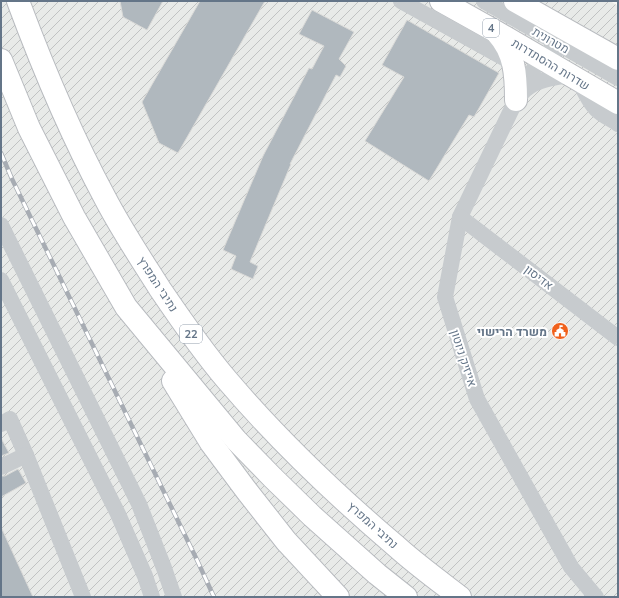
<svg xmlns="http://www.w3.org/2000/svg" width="619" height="598" viewBox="0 0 619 598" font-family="Mulish,Heebo,sans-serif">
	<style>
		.industrial { fill: url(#industrial-furrows) }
		.building { fill: #b0b8be; stroke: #d9d9d7 }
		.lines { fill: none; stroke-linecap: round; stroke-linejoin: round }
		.highway-casing { stroke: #b9bcc0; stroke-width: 24 }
		.minor { stroke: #c7cbce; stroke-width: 16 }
		.highway { stroke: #fff; stroke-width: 22 }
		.rail-casing { stroke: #a7acb3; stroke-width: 4.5 }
		.rail { stroke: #fff; stroke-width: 3; stroke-dasharray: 9; stroke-linecap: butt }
		.labels { text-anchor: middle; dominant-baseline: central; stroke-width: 4; stroke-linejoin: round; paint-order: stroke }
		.shield { fill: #fff; stroke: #929eac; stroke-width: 1 }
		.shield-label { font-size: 11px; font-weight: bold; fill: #647588 }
		.street-label { font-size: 12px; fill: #647588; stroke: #fff }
		.poi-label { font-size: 12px; font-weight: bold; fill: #647588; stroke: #fff; text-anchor: end }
	</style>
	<defs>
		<pattern id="industrial-furrows" width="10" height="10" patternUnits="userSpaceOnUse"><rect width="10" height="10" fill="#e8eae8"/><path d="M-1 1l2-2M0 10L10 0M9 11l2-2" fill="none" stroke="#c0c2c2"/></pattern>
	</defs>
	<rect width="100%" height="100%" fill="#f8f8f5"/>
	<polygon class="industrial" points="1,1 610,1 618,6 618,597 1,597"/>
	<g class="building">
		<polygon points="120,1 163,1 147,30 123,17"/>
		<polygon points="200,1 265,1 178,153 159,143 142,102"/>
		<polygon points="312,10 354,32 339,59 346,66 340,77 336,75 290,164 291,164 250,262 258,266 253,279 231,269 236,256 223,250 263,156 309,68 312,69 324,46 299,34"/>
		<polygon points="407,20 499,73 474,117 469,115 429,181 365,141 404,77 382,65"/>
		<polygon points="1,438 9,453 1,456"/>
		<polygon points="18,469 26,483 1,497 1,476 5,476"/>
		<polygon points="1,527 33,597 1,597"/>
	</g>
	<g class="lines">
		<g class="highway-casing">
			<g id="highway">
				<path d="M18,1C43,68 71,135 105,198C121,229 141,259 160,289C181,320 203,352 227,380C279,441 337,496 397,547C417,565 439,581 460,597"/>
				<polyline points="441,1 493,30 618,103"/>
				<polyline points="515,1 618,59"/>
				<path d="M497,33C515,53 516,75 516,100"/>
				<polyline points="1,60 29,128 74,217 126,307 236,440 273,478 312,516 377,574 406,597"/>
				<polyline points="173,381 211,443 246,490 286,541 338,597"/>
			</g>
		</g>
		<g class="minor">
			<polyline points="401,1 513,63"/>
			<polyline points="484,1 618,78"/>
			<polyline points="590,43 563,47 549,52 540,58 516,100 460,217 445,297 477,399 571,567 596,597"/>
			<path d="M579,81C584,90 588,101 596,109C602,115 611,119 618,124"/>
			<path d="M521,94C533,80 552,78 570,75"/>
			<polyline points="460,217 618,338"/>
			<polyline points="1,225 139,504 164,568 174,597"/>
			<polyline points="1,280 118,514 145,576 152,597"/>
			<polyline points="1,424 10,419 26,455 83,597"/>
			<polyline points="1,467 26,455"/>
		</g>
		<use href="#highway" class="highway"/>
		<g class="rail-casing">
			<polyline id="rail" points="1,153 12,179 197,560 214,597"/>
		</g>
		<use href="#rail" class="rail"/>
	</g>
	<defs>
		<g id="civic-disc" transform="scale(0.9)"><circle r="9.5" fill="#f0611c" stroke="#fff"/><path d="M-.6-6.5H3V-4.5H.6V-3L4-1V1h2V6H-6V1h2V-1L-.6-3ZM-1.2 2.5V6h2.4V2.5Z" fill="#fff"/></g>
	</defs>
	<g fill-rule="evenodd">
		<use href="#civic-disc" x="560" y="331"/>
	</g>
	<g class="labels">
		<g class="shield">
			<rect x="483" y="19" width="16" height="18" rx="3"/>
			<rect x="180" y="325" width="22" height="18" rx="3"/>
		</g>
		<g class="shield-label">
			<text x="491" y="28">4</text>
			<text x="191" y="334">22</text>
		</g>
		<g class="street-label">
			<text transform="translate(551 40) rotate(30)">מטרונית</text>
			<text transform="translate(551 64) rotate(31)">שדרות ההסתדרות</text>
			<text transform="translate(539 277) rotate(37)">אדיסון</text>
			<text transform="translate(158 284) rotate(57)">נתיבי המפרץ</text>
			<text transform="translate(464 358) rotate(72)">אייזיק ניוטון</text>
			<text transform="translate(373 525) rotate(42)">נתיבי המפרץ</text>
		</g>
		<g class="poi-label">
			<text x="547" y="331">משרד הרישוי</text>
		</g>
	</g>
	<rect width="619" height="598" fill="none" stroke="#647588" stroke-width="4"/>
</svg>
